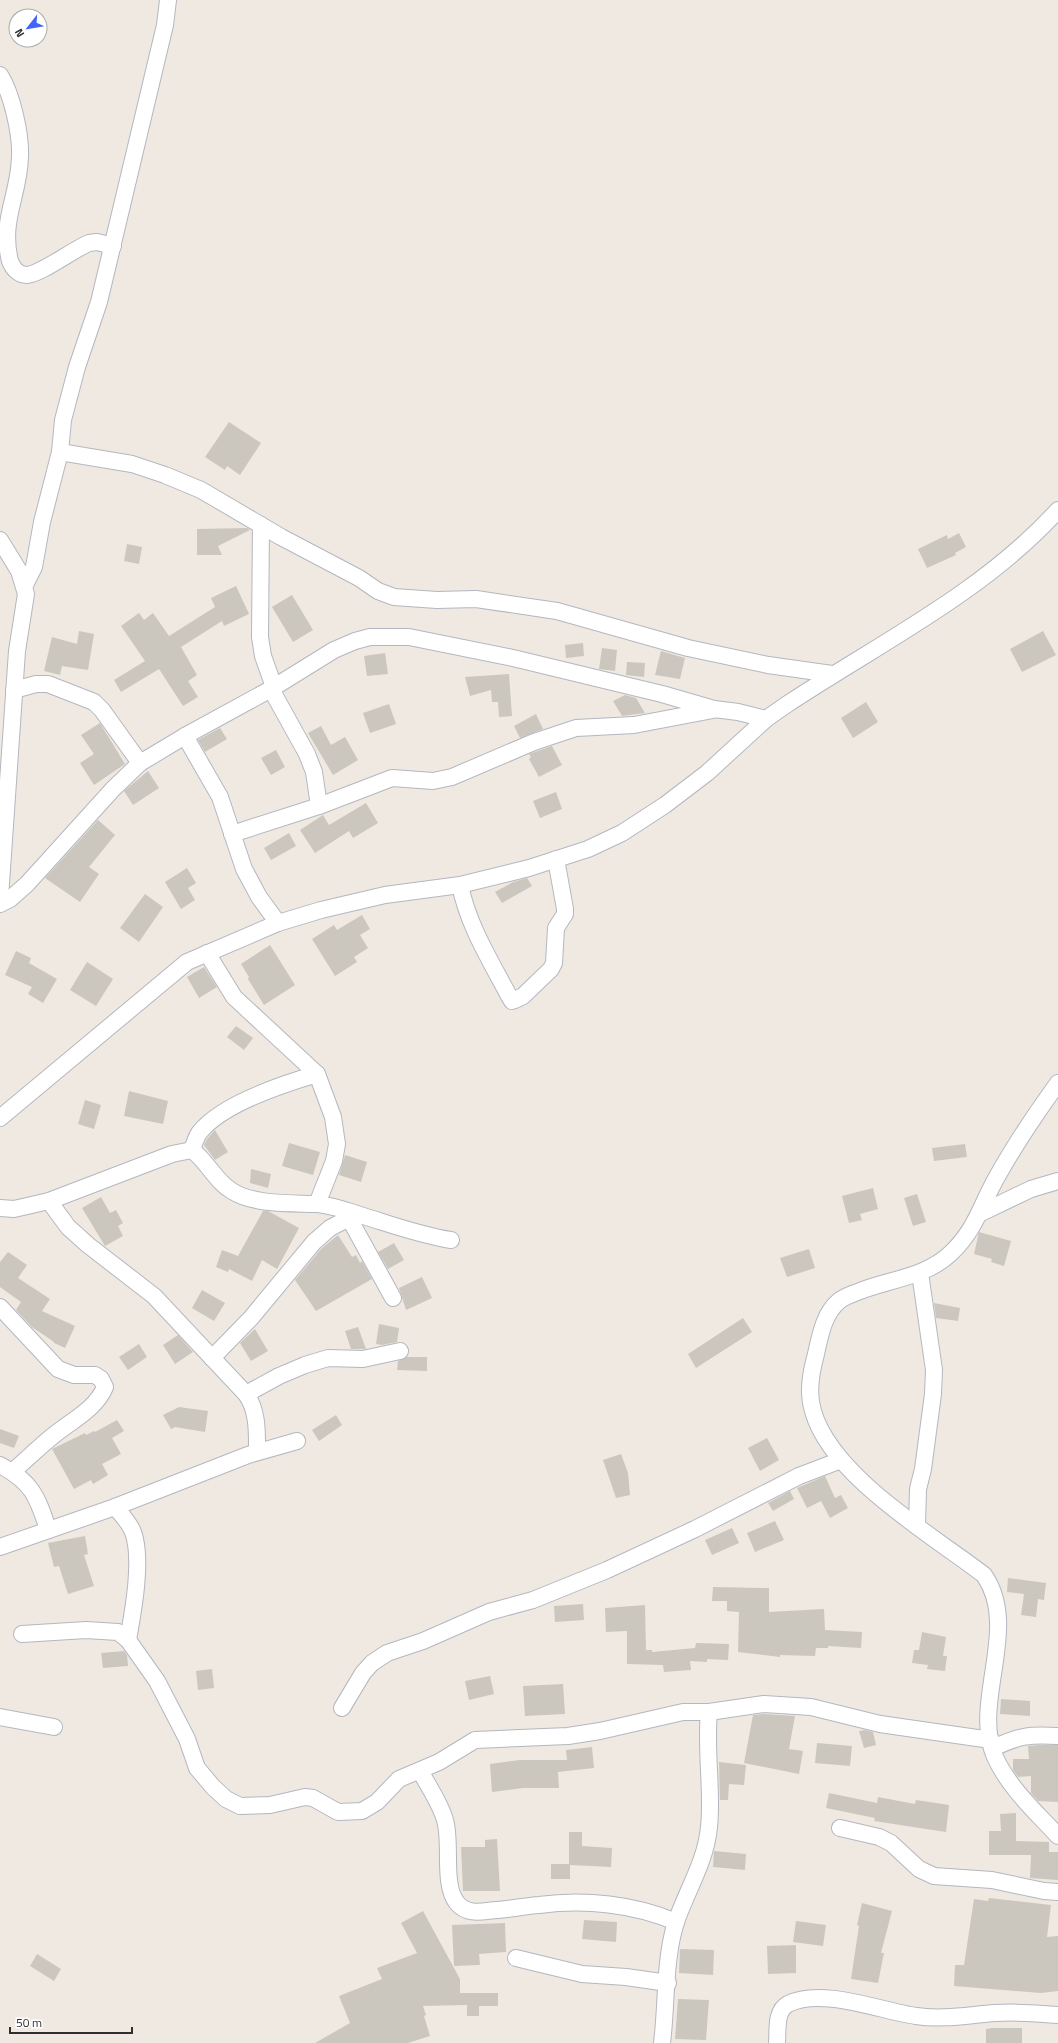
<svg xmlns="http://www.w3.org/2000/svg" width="1058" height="2043" viewBox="0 0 1058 2043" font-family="'Titillium Web',sans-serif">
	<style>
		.building { fill: #cbc7bf }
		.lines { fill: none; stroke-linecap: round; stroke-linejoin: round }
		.minor-casing { stroke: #b4b7c1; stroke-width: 18 }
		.minor { stroke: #fff; stroke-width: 16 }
	</style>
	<rect width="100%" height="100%" fill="#efe9e1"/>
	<g class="building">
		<polygon points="229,422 261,443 240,475 227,466 225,470 205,457"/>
		<polygon points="247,528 250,530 218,546 222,555 197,555 197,529"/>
		<polygon points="959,533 966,547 955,553 956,555 927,568 918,549 947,535 948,539"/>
		<polygon points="127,544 142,547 139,564 124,561"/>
		<polygon points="236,586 249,614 224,626 222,621 181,647 197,675 188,681 198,697 183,706 159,669 121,692 114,680 145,661 121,626 139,613 144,620 153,613 169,636 215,607 211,598"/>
		<polygon points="292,595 313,630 293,642 272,607"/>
		<polygon points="79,631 94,634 88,670 62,666 60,675 44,671 52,637 77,644"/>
		<polygon points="1043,631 1056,655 1022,672 1010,649"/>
		<polygon points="583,643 584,656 566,658 565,645"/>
		<polygon points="602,648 617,650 615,671 599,669"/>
		<polygon points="661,651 685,658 680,679 655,675"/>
		<polygon points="385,653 388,674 367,676 364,656"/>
		<polygon points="627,662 645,663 644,677 626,675"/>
		<polygon points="509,674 512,716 499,717 498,702 492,702 491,690 470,696 465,677"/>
		<polygon points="625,695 636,698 645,713 622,716 613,701"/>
		<polygon points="866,702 878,722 853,738 841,718"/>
		<polygon points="389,704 396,724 370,733 363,713"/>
		<polygon points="536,714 543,729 520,738 514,726"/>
		<polygon points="100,723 125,764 94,785 80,763 94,754 81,735"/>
		<polygon points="321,726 331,745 345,737 358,760 333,775 308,733"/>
		<polygon points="220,728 227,739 205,752 198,740"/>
		<polygon points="552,746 562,765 539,777 529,759 531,757 529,754"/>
		<polygon points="276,750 285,767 271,775 261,758"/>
		<polygon points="148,771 159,788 133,805 124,791"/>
		<polygon points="556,792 562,809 540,818 533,801"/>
		<polygon points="366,803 378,823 353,838 349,831 315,853 300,830 323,815 329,825"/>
		<polygon points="98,820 115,835 89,867 99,874 80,902 45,878"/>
		<polygon points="289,833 296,846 271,860 264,848"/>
		<polygon points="187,868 196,883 188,888 195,900 181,909 165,882"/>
		<polygon points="527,878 532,886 502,903 495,892 513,882"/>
		<polygon points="145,894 163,907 139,942 120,928"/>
		<polygon points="362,915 370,929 360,935 368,948 354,957 357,962 335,976 312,939 334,925 337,930"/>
		<polygon points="270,945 295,985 264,1005 248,979 249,977 241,964"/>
		<polygon points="16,951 31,958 29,963 57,979 43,1003 28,994 32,987 5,975"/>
		<polygon points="87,962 113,979 96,1006 70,990"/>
		<polygon points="204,967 217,987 199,998 187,977"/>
		<polygon points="236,1026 253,1038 244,1050 227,1037"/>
		<polygon points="129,1091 168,1101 163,1124 124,1116"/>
		<polygon points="85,1100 101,1105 94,1129 78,1124"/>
		<polygon points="215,1130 228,1152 215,1160 204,1145 207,1139"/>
		<polygon points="289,1143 320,1152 313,1175 282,1166"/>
		<polygon points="965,1144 967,1157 934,1161 932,1148"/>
		<polygon points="345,1155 367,1162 361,1182 339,1175"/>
		<polygon points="251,1169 271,1174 268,1188 250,1183"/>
		<polygon points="873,1188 878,1209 860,1214 862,1220 849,1223 842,1196"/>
		<polygon points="917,1194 926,1222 913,1226 904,1198"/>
		<polygon points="101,1197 110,1213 116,1210 123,1223 118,1226 123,1236 105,1246 82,1208"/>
		<polygon points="263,1211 268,1211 299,1228 277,1269 262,1260 252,1281 229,1269 228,1272 216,1267 222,1250 238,1256"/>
		<polygon points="979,1232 1011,1241 1004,1266 991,1262 992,1259 974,1254"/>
		<polygon points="338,1235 352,1257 356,1255 360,1263 362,1261 372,1279 316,1311 295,1280 321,1249"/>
		<polygon points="394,1243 404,1260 388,1269 378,1252"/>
		<polygon points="809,1249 815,1268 787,1277 780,1258"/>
		<polygon points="8,1252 27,1265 18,1278 50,1299 42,1311 75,1326 65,1348 54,1343 54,1342 32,1327 16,1310 21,1302 0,1287 0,1262"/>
		<polygon points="422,1277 432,1298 406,1310 399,1288"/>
		<polygon points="202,1290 225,1303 214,1321 192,1308"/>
		<polygon points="934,1303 960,1308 958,1321 936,1318"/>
		<polygon points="743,1318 752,1332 696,1368 688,1354"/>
		<polygon points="379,1324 399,1328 397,1342 382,1345 376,1344"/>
		<polygon points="358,1327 366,1349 351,1349 345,1331"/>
		<polygon points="255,1329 268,1351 251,1361 240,1343"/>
		<polygon points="178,1335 193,1352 175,1364 163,1345"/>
		<polygon points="139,1344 147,1357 128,1370 119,1357"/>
		<polygon points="407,1357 427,1357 427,1371 397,1370 398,1361"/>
		<polygon points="179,1407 208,1411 205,1432 175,1427 171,1429 163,1415"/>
		<polygon points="336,1415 342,1425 319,1441 312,1430"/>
		<polygon points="117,1420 124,1431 112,1438 121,1454 102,1464 108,1475 93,1484 91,1480 74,1489 52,1449 85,1433 86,1435 94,1431 95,1432"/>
		<polygon points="0,1429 19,1436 14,1448 0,1443"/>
		<polygon points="767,1438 779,1460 760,1471 748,1448"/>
		<polygon points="621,1454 628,1473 630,1495 616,1498 603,1460"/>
		<polygon points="825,1476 835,1498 841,1495 848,1508 830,1518 821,1501 807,1508 797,1488"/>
		<polygon points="790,1491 794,1499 773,1511 768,1503"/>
		<polygon points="775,1521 784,1540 755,1552 747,1533"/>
		<polygon points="732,1528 739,1543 712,1555 705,1540"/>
		<polygon points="85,1536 88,1554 84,1555 94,1586 68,1594 59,1566 54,1567 48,1543"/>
		<polygon points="1008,1578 1046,1583 1044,1600 1038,1599 1036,1617 1021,1615 1024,1594 1007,1592"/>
		<polygon points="713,1587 769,1588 769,1612 824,1609 825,1630 862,1632 861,1648 828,1646 828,1648 816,1648 815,1656 780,1655 780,1657 738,1652 739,1612 727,1611 727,1601 712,1601"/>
		<polygon points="583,1604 584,1620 555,1622 554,1606"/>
		<polygon points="645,1605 646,1650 652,1650 652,1652 695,1648 696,1643 729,1644 728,1660 707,1659 707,1662 690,1661 691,1670 664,1672 663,1665 627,1664 627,1631 606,1632 605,1608"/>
		<polygon points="922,1632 946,1637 943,1656 947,1656 945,1671 927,1669 928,1665 912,1663 914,1650 919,1650"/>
		<polygon points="124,1651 127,1655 128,1666 103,1668 101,1653"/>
		<polygon points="212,1669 214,1688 198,1690 196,1671"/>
		<polygon points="490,1676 494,1694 469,1700 465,1681"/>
		<polygon points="563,1684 565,1714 525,1716 523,1686"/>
		<polygon points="1001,1699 1030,1701 1030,1716 1000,1714"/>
		<polygon points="764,1714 795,1716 789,1749 803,1751 799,1774 744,1763 753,1715"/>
		<polygon points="865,1730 873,1732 876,1745 864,1748 859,1731"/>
		<polygon points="817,1743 852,1746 850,1766 815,1763"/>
		<polygon points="1039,1745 1058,1745 1058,1802 1038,1801 1031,1793 1031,1776 1018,1777 1013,1770 1013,1759 1029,1759 1028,1746"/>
		<polygon points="592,1747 594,1768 558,1772 559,1788 523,1788 492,1792 490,1764 520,1760 567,1760 566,1750"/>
		<polygon points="719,1762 746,1765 744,1785 729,1784 728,1800 720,1800"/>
		<polygon points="829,1793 877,1803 878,1797 915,1804 916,1800 949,1805 946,1832 874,1821 875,1818 826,1808"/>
		<polygon points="1016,1813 1016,1841 1049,1842 1049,1852 1058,1852 1058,1880 1030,1878 1031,1855 989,1855 989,1831 1001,1831 1000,1814"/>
		<polygon points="569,1832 582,1832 582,1846 612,1848 611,1867 570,1865 570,1879 551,1879 551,1864 569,1864"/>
		<polygon points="497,1839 500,1891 463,1891 461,1847 485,1847 485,1840"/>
		<polygon points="714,1851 746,1854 745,1870 713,1867"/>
		<polygon points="989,1898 1051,1905 1047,1937 1058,1936 1058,1991 1041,1993 954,1986 955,1965 964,1965 974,1899 988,1901"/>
		<polygon points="862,1903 892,1911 881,1953 884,1953 878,1983 851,1979 859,1926 857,1925"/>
		<polygon points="423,1911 460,1979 460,1993 498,1993 498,2006 479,2006 479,2016 467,2016 467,2005 423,2006 426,2015 424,2016 430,2036 408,2043 315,2043 350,2023 339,1996 382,1979 377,1968 417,1953 401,1923"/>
		<polygon points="584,1920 617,1922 616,1942 582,1939"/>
		<polygon points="796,1921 826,1925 823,1946 793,1942"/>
		<polygon points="505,1923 506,1952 479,1954 480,1965 454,1966 452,1925"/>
		<polygon points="796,1945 796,1973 768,1974 767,1946"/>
		<polygon points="680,1949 714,1950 713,1975 679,1973"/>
		<polygon points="37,1954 61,1969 54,1981 30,1966"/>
		<polygon points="678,1999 709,2000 706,2040 675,2039"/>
		<polygon points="992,2028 1022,2028 1022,2043 986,2043 986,2029"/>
	</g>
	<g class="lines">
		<g class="minor-casing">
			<g id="minor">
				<path d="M0,75C12,94 21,134 20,157C19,196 0,220 10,261C13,269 19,275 27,275C41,274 74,249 89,243L97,242L113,246"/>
				<polyline points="60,452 132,464 165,475 201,490 281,537 359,578 378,591 394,597 437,600 476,599 557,611 688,648 768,665 832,674"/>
				<polyline points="261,525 260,637 263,656 274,687"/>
				<polyline points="0,540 19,571 26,594 17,651 0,898"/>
				<polyline points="25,585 34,567 42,522 60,452 63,420 77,367 99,302 165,25 168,0"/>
				<polyline points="271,689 307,754 314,772 319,806"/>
				<polyline points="14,690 36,684 48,684 94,702 102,710 140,763"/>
				<polyline points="185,736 220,797 244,869 259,897 278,923"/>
				<polyline points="232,834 319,806 392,778 433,781 452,777 534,742 576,728 634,725 713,710"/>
				<path d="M460,885C468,925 490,960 509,996L512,1001L515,1000L523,996L551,969L554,963L556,928L565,914V909L556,859"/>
				<polyline points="0,904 10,899 27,884 113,789 140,763 185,736 271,689 334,650 355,641 370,637 409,637 513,658 662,694 714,709 738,712 766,719"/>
				<polyline points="207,953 234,997 317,1074 333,1117 337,1144 334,1161 317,1204"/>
				<path d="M1058,1083C1037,1112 1016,1143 998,1175C981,1204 977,1228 951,1253C926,1277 891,1279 860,1291C853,1294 845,1296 839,1301C824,1313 820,1336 816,1354C811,1372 807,1392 813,1411C831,1476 932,1535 984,1575C1021,1628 971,1702 995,1757C1009,1788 1036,1812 1058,1836"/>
				<path d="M0,1118L187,962L278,923L321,910L385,895L460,885L529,868L588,849L622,833L665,805L707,773L766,719L786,705C878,644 984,592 1058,510"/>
				<path d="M192,1150C194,1144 196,1138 199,1133C221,1104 283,1084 317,1074"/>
				<path d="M49,1201L68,1227L88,1245L154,1296L246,1394C258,1411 257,1432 257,1452"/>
				<path d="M0,1208L14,1209L49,1201L172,1154L192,1150C207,1161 216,1182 232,1191C254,1205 291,1203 316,1204C331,1205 345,1210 360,1215C390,1224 419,1235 451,1240"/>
				<polyline points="981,1213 1031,1189 1058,1181"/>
				<polyline points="349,1218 393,1298"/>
				<path d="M0,1307L58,1369L74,1375H95L101,1379L105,1387C96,1409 71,1421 54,1435C39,1447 26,1460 12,1472"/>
				<polyline points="212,1358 251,1318 314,1242 330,1228 357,1214"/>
				<polyline points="246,1394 279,1376 305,1365 328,1358 363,1359 400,1351"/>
				<path d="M0,1465C32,1482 37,1496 48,1529"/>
				<path d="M115,1507C122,1515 129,1522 133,1532C143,1559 133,1612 128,1640"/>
				<polyline points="917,1526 918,1489 923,1469 933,1394 934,1370 920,1273"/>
				<polyline points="0,1547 115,1507 248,1455 297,1441"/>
				<polyline points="22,1634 86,1630 118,1632 128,1640 157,1681 187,1739 197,1768 213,1787 226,1799 240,1806 270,1805 305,1797 313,1798 338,1812 362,1811 377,1802 399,1779 439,1762 475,1740 568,1736 600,1731 683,1712 709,1712 764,1704 811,1707 880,1724 991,1740"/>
				<polyline points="342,1708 363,1673 372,1663 387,1653 423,1641 489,1612 533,1600 607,1570 695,1529 799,1476 841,1460"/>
				<polyline points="0,1717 54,1727"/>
				<path d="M993,1748C1019,1736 1029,1734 1058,1736"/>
				<path d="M420,1771C429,1787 440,1803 445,1820C452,1844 442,1884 457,1903C468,1916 483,1911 497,1910C511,1909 525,1906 539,1905C585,1899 634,1904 676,1922"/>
				<polyline points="840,1828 879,1837 891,1843 919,1869 934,1876 992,1880 1044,1891 1058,1892"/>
				<polyline points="516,1958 582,1974 626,1977 668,1983"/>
				<path d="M662,2043C667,2004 664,1960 676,1922C687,1890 706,1861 709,1827C713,1790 705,1751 709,1712"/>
				<path d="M777,2043C778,2031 775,2011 788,2004C822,1987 881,2011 916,2016C942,2020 968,2015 995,2013C1016,2012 1037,2013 1058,2015"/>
			</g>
		</g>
		<use href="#minor" class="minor"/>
	</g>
	<g transform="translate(28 28) rotate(239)"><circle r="19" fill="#ffffff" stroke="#ababab"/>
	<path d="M0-3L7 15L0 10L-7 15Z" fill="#4264fb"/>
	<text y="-6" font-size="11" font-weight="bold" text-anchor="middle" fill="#2e2e2e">N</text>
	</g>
	<path d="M10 2027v6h122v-6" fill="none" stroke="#2e2e2e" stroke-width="2"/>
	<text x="16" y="2027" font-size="12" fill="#2e2e2e" stroke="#ffffff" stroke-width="3" paint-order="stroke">50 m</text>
</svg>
